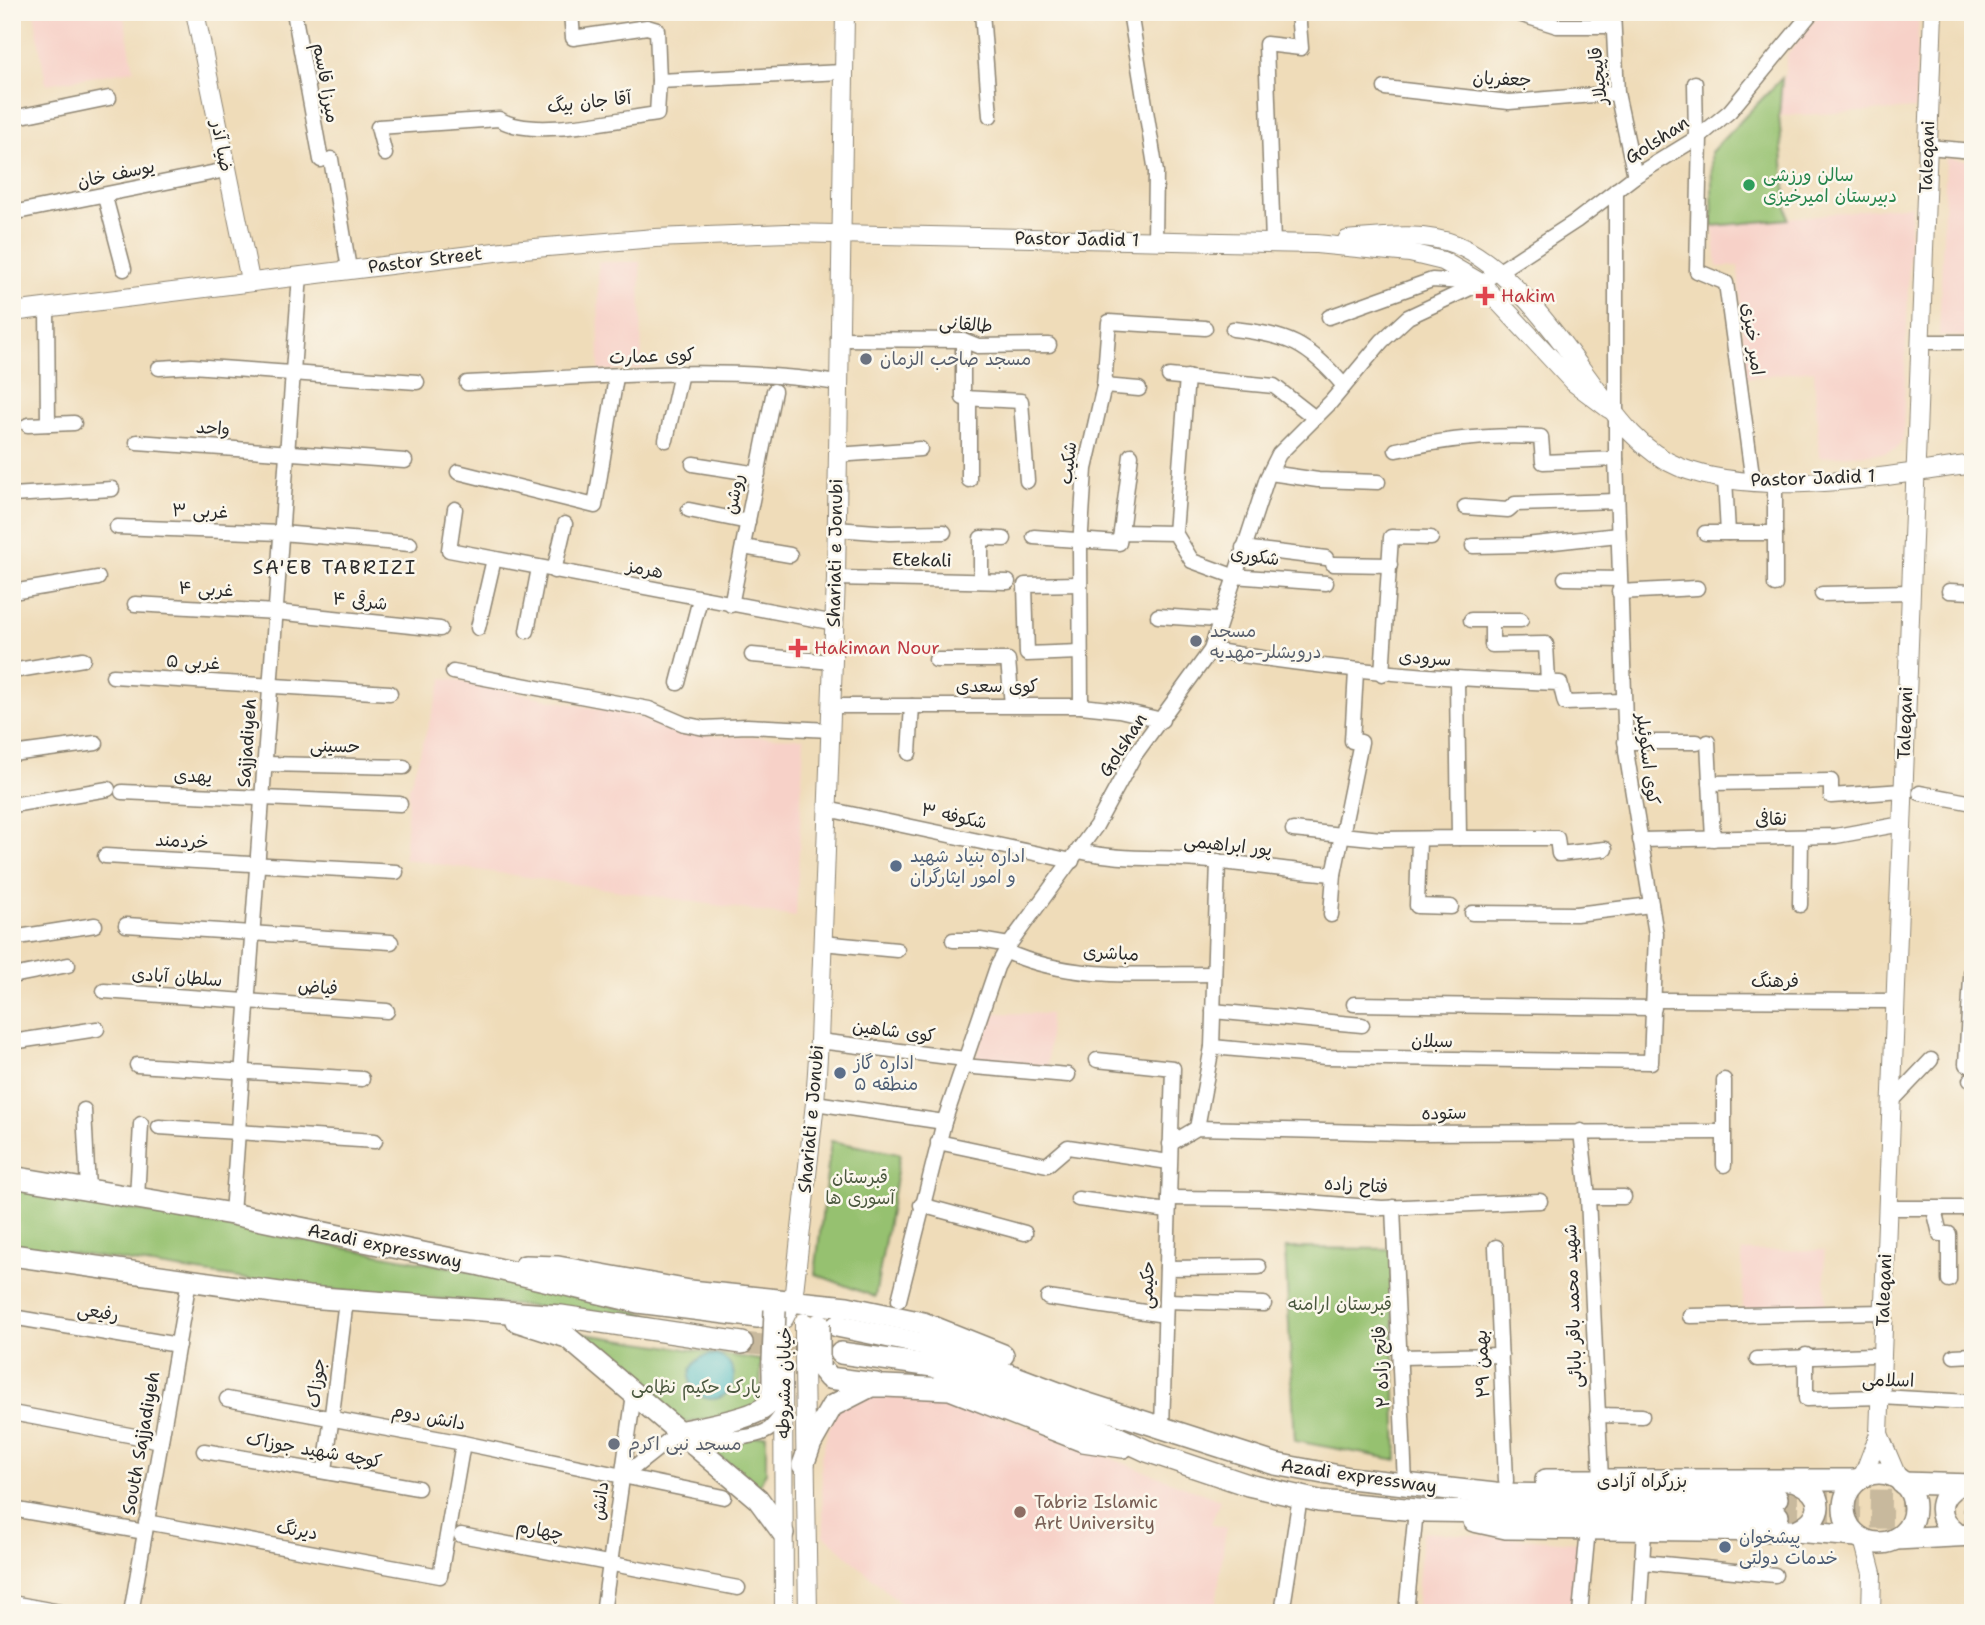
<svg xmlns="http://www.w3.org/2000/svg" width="1985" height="1625" viewBox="0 0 1985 1625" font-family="'Shantell Sans','Playpen Sans Arabic',sans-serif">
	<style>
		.built { fill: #f7d1c8 }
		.green { fill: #96c16f; stroke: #60764d; stroke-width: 2 }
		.water { fill: #47b7bd; stroke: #397174; stroke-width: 2 }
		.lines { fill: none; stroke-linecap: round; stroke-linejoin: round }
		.highway-tunnel { stroke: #c8b99d; stroke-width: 21; stroke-dasharray: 21 10; stroke-linecap: butt }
		.minor-casing { stroke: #8d8472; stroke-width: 17 }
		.major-casing { stroke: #8d8472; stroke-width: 20 }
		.highway-casing { stroke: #8d8472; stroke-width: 24 }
		.minor { stroke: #fff; stroke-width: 14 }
		.major { stroke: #fff; stroke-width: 18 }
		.highway { stroke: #fff; stroke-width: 21 }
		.major-bridge-casing { stroke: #8d8472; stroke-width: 20; stroke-linecap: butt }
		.highway-bridge-casing { stroke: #8d8472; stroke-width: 24; stroke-linecap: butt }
		.major-bridge { stroke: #fff; stroke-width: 18 }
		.highway-bridge { stroke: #fff; stroke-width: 21 }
		.leisure-dot { fill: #2e9e5b; stroke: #fbf7ec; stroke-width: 2.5 }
		.health-dot { fill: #e0444e; stroke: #fbf7ec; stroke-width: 2.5 }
		.worship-dot { fill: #6b7280; stroke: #fbf7ec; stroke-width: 2.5 }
		.service-dot { fill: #5c6f8a; stroke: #fbf7ec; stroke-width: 2.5 }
		.education-dot { fill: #8d6e63; stroke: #fbf7ec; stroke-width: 2.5 }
		.labels { text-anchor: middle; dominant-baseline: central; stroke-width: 5; stroke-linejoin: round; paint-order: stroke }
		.street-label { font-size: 18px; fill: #2b2b2b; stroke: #fbf7ec }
		.leisure-label { font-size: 18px; fill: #27864d; stroke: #fbf7ec; text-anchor: start }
		.health-label { font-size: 18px; fill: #be3a42; stroke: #fbf7ec; text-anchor: start }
		.worship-label { font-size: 18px; fill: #5b616d; stroke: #fbf7ec; text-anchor: start }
		.service-label { font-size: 18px; fill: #4e5e75; stroke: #fbf7ec; text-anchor: start }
		.park-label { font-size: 18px; fill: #4b583f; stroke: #fbf7ec }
		.education-label { font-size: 18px; fill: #785e54; stroke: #fbf7ec; text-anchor: start }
		.neighbourhood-label { font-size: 19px; letter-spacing: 2px; fill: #2b2b2b; stroke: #fbf7ec }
	</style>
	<rect width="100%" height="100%" fill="#fbf7ec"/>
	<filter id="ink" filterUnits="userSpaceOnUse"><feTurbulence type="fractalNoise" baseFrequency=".0143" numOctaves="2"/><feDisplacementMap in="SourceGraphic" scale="14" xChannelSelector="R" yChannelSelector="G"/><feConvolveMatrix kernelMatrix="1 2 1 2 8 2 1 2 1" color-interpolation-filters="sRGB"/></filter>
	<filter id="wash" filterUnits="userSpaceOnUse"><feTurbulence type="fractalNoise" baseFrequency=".00686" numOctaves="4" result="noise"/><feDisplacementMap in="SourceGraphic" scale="28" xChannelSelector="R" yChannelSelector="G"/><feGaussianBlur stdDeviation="1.57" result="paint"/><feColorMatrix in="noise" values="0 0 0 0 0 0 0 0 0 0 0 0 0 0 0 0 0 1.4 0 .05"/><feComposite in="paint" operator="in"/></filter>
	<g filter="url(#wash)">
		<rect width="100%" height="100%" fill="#efdcb9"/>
		<g class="built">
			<polygon points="34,12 123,12 134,70 46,84"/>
			<polygon points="1820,12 1919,12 1915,109 1779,116 1787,55"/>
			<polygon points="1946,158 1973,161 1973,337 1939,336"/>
			<polygon points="1911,205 1903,439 1897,449 1885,453 1819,457 1814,370 1745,378 1738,266 1717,267 1713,226"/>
			<polygon points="598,262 640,262 642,369 599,371"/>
			<polygon points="443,678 644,718 674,730 721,736 804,738 796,917 404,859 409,788"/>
			<polygon points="991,1013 1050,1014 1048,1070 974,1064"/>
			<polygon points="1824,1250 1826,1307 1743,1309 1742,1251"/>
			<polygon points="862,1395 948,1396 1220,1500 1211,1524 1226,1528 1215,1613 911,1613 824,1535 821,1457 828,1430 838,1407"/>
			<polygon points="1422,1532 1577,1542 1570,1613 1416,1613"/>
		</g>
		<g class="green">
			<polygon points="1782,78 1779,116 1788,219 1713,226 1711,152"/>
			<polygon points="831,1141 900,1154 875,1297 815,1274"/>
			<polygon points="12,1188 455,1268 659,1317 305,1288 12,1244"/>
			<polygon points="1285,1248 1391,1249 1397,1460 1295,1441"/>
			<polygon points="578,1333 761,1360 760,1409 687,1423 670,1415"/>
			<polygon points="766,1435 766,1472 758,1488 704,1444"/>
		</g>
		<circle class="water" cx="712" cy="1377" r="22"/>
	</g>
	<g filter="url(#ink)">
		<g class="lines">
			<g class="highway-tunnel">
				<polyline points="742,1343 823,1351"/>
				<polyline points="1777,1498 1973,1502"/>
				<polyline points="1778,1516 1973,1520"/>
			</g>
			<g class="minor-casing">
				<g id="minor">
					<polyline points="294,12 321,160"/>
					<polyline points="571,12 573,38 647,27 657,30 659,81"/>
					<polyline points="982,12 990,116"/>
					<polyline points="1130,12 1156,172 1155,240"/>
					<polyline points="1613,12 1617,93 1635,176"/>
					<polyline points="1522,15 1557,26 1613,26"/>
					<polyline points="1695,83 1696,138"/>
					<polyline points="1385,88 1509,102 1617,93"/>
					<polyline points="12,118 109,98"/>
					<polyline points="1700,136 1697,271 1726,283 1753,482"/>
					<polyline points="1928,147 1973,151"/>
					<path d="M385,154L378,127L499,119C532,140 617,119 657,114L659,81L843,72"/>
					<polyline points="331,159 349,269"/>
					<polyline points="105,197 124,269"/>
					<polyline points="12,213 226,170"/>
					<polyline points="1273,243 1266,44 1301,48 1298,12"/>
					<polyline points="47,307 48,424"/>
					<polyline points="1329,317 1432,280 1480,283"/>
					<path d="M1233,329C1288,335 1308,343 1344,386"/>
					<polyline points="838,339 963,340 978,346 1049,345"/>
					<polyline points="963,340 963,398 1021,401 1027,481"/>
					<polyline points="1920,342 1973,342"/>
					<polyline points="159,368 192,366 417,382"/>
					<polyline points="1169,376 1274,386 1315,418"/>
					<path d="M467,383C590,378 715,364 838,383"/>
					<polyline points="1104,386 1139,389"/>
					<polyline points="28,425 74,423"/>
					<polyline points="666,440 681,373"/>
					<polyline points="137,442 405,461"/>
					<path d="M1396,450C1444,439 1492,434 1541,437L1543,462L1616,459V190"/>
					<polyline points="837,455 920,449"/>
					<polyline points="693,464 758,474"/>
					<polyline points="458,472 595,506 616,377"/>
					<polyline points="1270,473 1318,480 1378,482"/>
					<polyline points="1725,479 1728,533"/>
					<polyline points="969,480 969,398"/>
					<polyline points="1775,482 1775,585"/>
					<polyline points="12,495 112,489"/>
					<polyline points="1465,507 1508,510 1515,504 1617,501"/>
					<polyline points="455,509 449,550 835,623"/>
					<polyline points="689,510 748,522"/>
					<polyline points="117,527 281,533 410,544"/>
					<polyline points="836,529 889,533 944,532"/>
					<polyline points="1121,532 1131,455"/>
					<polyline points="1175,533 1187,377"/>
					<polyline points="1705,533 1775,533"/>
					<polyline points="1034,537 1119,543 1121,532 1175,533 1192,561 1233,576 1326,583"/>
					<polyline points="1473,546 1526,545 1618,535"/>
					<polyline points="743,547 790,555"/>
					<polyline points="1243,548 1326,558"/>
					<polyline points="1333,564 1390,565"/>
					<polyline points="554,571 565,524"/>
					<polyline points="836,578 1008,582"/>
					<polyline points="1565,578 1619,579"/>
					<polyline points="981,581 981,538 1004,539"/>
					<polyline points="1080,584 1025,585 1027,654 1080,652"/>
					<polyline points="1949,591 1973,592"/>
					<polyline points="12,592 98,578"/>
					<polyline points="1619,592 1697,588"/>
					<polyline points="1822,594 1910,592"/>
					<polyline points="135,604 276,612 440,629"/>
					<polyline points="731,605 774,391"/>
					<polyline points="1158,616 1218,620"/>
					<polyline points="1471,620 1521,620"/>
					<polyline points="1492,620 1492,645 1546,644 1548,682"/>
					<polyline points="478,628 494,559"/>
					<polyline points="527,631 539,568"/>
					<path d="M1211,650C1329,670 1441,679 1560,683L1565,703L1622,701"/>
					<polyline points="752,655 833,662"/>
					<polyline points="936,660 1008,660 1012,705"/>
					<polyline points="12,671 83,659"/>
					<polyline points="453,672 649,709 684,724 704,728 747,726 830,730"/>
					<polyline points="1382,674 1391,537 1431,538"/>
					<polyline points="113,676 390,693"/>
					<polyline points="678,683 700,599"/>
					<polyline points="831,706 1081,706 1119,710 1162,720"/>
					<polyline points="1081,706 1080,547 1085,469 1104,386 1109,322 1205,328"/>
					<polyline points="1625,742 1697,742"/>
					<polyline points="1708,742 1713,839"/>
					<polyline points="909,753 912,706"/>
					<polyline points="12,754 96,743"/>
					<polyline points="265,764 404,767"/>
					<polyline points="1710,783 1831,781 1831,796 1903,791"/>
					<polyline points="122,792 400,804"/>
					<polyline points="1920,793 1973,803"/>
					<polyline points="12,805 108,789"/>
					<polyline points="827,809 1072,861"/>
					<polyline points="1293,830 1381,839 1459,838 1457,680"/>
					<polyline points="1459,838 1557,838 1559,854 1605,849"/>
					<polyline points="1419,840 1417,906 1451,907"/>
					<polyline points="1640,840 1836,836 1902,824"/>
					<path d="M1079,851C1118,860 1158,857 1198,860C1244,863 1288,871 1334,874"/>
					<polyline points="105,856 396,872"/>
					<polyline points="1800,905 1801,838"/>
					<polyline points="1472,913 1576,914 1651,905"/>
					<polyline points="1331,915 1334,874 1361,742 1352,741 1356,672"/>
					<polyline points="126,925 391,942"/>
					<polyline points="12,938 95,925"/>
					<polyline points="953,940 980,940 1009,945"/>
					<polyline points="822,943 897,950"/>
					<path d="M1007,952C1070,981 1147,974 1214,974"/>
					<polyline points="12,976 68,965"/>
					<polyline points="104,991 387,1011"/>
					<polyline points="1654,1000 1895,1001"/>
					<polyline points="1354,1004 1654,1008"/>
					<polyline points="1213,1011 1362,1025"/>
					<polyline points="819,1041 965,1059"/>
					<polyline points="12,1042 97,1029"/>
					<polyline points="1212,1047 1326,1057 1651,1062 1656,934 1626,751 1616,459"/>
					<polyline points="1097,1060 1173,1068 1162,1428"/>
					<polyline points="1966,1064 1973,944"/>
					<polyline points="137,1065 362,1079"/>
					<polyline points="963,1066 1068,1075"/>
					<polyline points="1724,1080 1724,1165"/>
					<polyline points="1970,1080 1973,1080"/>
					<polyline points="1891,1102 1931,1060"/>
					<polyline points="815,1103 944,1122"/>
					<polyline points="84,1110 88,1190"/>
					<polyline points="159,1127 375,1141"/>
					<polyline points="1197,1128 1212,1047 1218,861"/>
					<polyline points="1581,1131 1588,1197 1601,1480"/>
					<polyline points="938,1142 1047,1165 1068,1147 1169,1162"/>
					<polyline points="1170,1144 1197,1128 1407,1133 1723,1132"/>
					<polyline points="1588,1197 1624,1197"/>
					<polyline points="137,1198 141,1124"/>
					<polyline points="1169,1198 1269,1199 1382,1208 1540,1201"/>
					<polyline points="1078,1199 1168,1211"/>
					<polyline points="921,1205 1025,1233"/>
					<polyline points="1393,1207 1405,1484"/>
					<polyline points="1887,1208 1970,1208"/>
					<polyline points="1934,1209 1940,1234 1949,1234 1949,1280"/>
					<polyline points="232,1214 300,275"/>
					<polyline points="1496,1247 1506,1481"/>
					<polyline points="1167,1268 1259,1267"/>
					<polyline points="1048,1298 1165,1315"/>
					<polyline points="899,1300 944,1122 997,967 1009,945 1096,826 1134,756 1211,650 1267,478 1279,454 1331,402 1382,341 1408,317 1481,283 1576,221 1635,176 1700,136 1730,111 1812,12"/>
					<polyline points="1166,1301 1264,1304"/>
					<polyline points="1690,1316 1884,1312"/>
					<polyline points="12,1317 178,1345"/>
					<polyline points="1806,1355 1806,1399 1881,1397 1970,1402"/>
					<polyline points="1954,1356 1973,1355"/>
					<polyline points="1400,1357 1501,1355"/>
					<polyline points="1757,1359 1872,1355"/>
					<polyline points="227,1399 463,1443 724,1497"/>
					<polyline points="12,1413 161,1441"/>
					<polyline points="1597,1415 1642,1416"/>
					<polyline points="204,1451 418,1488"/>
					<polyline points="325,1471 346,1300"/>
					<path d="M623,1476L679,1432C701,1439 747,1442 768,1430C773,1427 779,1418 783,1413"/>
					<polyline points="12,1509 145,1532"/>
					<polyline points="146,1522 440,1576 463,1443"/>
					<polyline points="461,1535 738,1588"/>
					<polyline points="1643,1562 1775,1575"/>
					<polyline points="12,1603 65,1613"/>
					<polyline points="131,1613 189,1280"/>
					<polyline points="603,1613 634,1394"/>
					<polyline points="1282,1613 1300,1497"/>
					<polyline points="1406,1613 1416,1510"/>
					<polyline points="1580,1613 1588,1529"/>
					<polyline points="1639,1613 1644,1531"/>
				</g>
			</g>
			<g class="major-casing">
				<g id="major">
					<polyline points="195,12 250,280"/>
					<path d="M1347,240C1381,237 1424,231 1457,245C1507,266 1555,332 1586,375C1612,410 1637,450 1679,467C1760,499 1888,476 1973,464"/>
					<polyline points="12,312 511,250 655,238 787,233 1316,244 1410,253 1443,261 1481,283 1573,382 1609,409"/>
					<polyline points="784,1319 793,1301 815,1103 819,1041 836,578 845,12"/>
					<polyline points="804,1366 808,1613"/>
					<polyline points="783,1368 784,1613"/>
					<polyline points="1879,1434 1898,1479"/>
					<polyline points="1863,1476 1879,1434 1933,12"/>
					<polyline points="1863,1539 1872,1573 1871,1613"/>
				</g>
			</g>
			<g class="highway-casing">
				<g id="highway">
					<polyline points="12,1177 232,1214 481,1265 638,1302 758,1317"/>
					<polyline points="12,1255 308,1297 561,1316 742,1343"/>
					<polyline points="525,1266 558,1267 690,1291 847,1307 923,1323 1003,1355"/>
					<polyline points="517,1321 567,1337 758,1499 783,1533"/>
					<polyline points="837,1326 933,1346 1082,1402 1275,1464 1350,1478 1495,1494 1777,1498"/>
					<polyline points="841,1353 933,1366 1087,1423 1147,1451 1248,1485 1319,1501 1427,1511 1778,1516"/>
					<polyline points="819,1366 829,1378 876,1384"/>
					<path d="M679,1432C699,1427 757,1419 768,1404C776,1395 772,1372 773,1361"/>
					<polyline points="803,1465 811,1443 832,1406 871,1386 885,1386 950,1389 1083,1441 1123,1447"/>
					<circle cx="1879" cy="1508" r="35"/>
					<polyline points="1546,1480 1858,1480"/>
					<polyline points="1902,1483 1973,1485"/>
					<polyline points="1474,1521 1506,1528 1795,1531 1857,1536"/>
					<path d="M1795,1531C1825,1519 1826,1494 1796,1481"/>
					<path d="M1957,1534C1936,1519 1936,1498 1958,1485"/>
					<polyline points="1896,1539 1973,1535"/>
				</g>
			</g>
			<use href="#minor" class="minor"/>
			<use href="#major" class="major"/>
			<use href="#highway" class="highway"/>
			<g class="major-bridge-casing">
				<polyline id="major-bridge" points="804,1322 804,1366"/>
			</g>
			<g class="highway-bridge-casing">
				<g id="highway-bridge">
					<polyline points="773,1361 775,1310"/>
					<polyline points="819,1366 819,1324"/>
				</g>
			</g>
			<use href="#major-bridge" class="major-bridge"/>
			<use href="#highway-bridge" class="highway-bridge"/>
		</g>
	</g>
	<circle class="leisure-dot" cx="1749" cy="185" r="7"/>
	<g class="health-dot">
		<path d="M1481.5 285.5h7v7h7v7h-7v7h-7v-7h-7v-7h7z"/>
		<path d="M794.5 637.5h7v7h7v7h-7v7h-7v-7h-7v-7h7z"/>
	</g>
	<g class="worship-dot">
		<circle cx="866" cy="359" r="7"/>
		<circle cx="1196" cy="641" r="7"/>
		<circle cx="614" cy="1444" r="7"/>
	</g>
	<g class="service-dot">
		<circle cx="896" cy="866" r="7"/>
		<circle cx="840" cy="1073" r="7"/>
		<circle cx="1725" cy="1547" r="7"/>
	</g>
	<circle class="education-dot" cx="1020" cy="1512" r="7"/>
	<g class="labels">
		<g class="street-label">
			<text transform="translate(1598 76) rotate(-96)">قاپیچیلار</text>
			<text transform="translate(1502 79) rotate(2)">جعفریان</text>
			<text transform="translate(326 83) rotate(80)">میرزا قاسم</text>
			<text transform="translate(589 102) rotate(-6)">آقا جان بیگ</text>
			<text transform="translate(1657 140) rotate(-33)">Golshan</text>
			<text transform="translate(222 146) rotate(79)">ضیا آذر</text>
			<text transform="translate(1927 157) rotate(-88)">Taleqani</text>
			<text transform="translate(116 174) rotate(-12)">یوسف خان</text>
			<text transform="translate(1077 239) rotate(1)">Pastor Jadid 1</text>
			<text transform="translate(425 260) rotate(-7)">Pastor Street</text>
			<text transform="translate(966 324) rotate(5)">طالقانی</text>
			<text transform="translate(1753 339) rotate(82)">امیر خیزی</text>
			<text transform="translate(652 356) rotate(-2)">کوی عمارت</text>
			<text transform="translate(213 428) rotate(4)">واحد</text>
			<text transform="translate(1068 463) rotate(-83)">شکیب</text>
			<text transform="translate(1813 478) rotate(-2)">Pastor Jadid 1</text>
			<text transform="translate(734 494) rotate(-79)">روشن</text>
			<text transform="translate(200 511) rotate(2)">۳ غربی</text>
			<text transform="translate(835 553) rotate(-89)">Shariati e Jonubi</text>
			<text transform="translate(1255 556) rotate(8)">شکوری</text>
			<text transform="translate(922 560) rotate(1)">Etekali</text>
			<text transform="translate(645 569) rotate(11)">هرمز</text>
			<text transform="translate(206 589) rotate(3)">۴ غربی</text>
			<text transform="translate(360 601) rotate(6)">۴ شرقی</text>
			<text transform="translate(1425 658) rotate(4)">سرودی</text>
			<text transform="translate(193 662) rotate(3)">۵ غربی</text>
			<text x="997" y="686">کوی سعدی</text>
			<text transform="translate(1905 723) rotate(-88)">Taleqani</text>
			<text transform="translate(247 743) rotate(-86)">Sajjadiyeh</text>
			<text transform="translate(1123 745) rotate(-57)">Golshan</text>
			<text transform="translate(335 746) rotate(1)">حسینی</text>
			<text transform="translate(1648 759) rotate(83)">کوی اسکوئیلر</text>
			<text transform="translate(193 776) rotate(2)">یهدی</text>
			<text transform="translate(954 816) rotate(12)">شکوفه ۳</text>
			<text transform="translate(1771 819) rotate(-1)">نقافی</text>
			<text transform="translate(182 841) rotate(3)">خردمند</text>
			<text transform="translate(1228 845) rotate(6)">پور ابراهیمی</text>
			<text transform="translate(1111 953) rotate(3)">مباشری</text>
			<text transform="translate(177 977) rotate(4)">سلطان آبادی</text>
			<text x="1775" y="981">فرهنگ</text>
			<text transform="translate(318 987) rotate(4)">فیاض</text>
			<text transform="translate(894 1031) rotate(7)">کوی شاهین</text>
			<text transform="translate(1432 1041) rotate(1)">سبلان</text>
			<text transform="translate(1444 1113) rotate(-1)">ستوده</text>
			<text transform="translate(811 1119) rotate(-85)">Shariati e Jonubi</text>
			<text transform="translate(1356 1185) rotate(3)">فتاح زاده</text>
			<text transform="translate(385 1246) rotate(12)">Azadi expressway</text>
			<text transform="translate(1147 1285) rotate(-88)">حکیمی</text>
			<text transform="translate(1884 1290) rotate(-88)">Taleqani</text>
			<text transform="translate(1573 1306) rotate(-92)">شهید محمد باقر بابائی</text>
			<text transform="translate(98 1312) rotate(9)">رفیعی</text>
			<text transform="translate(1482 1364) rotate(-92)">۲۹ بهمن</text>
			<text transform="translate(1381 1367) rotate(-93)">فاتح زاده ۲</text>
			<text transform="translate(1888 1380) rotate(1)">اسلامی</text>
			<text transform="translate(316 1383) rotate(-83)">جوزاک</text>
			<text transform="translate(784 1383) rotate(-89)">خیابان مشروطه</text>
			<text transform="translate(429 1417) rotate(11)">دانش دوم</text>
			<text transform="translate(141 1443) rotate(-80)">South Sajjadiyeh</text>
			<text transform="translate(314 1450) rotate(10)">کوچه شهید جوزاک</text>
			<text transform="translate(1359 1476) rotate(8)">Azadi expressway</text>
			<text x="1642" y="1481">بزرگراه آزادی</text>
			<text transform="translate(600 1501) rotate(-83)">دانش</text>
			<text transform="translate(297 1530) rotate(10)">دیرنگ</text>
			<text transform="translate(540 1530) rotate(10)">چهارم</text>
		</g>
		<g class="leisure-label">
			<text x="1763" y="175">سالن ورزشی<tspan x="1763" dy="21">دبیرستان امیرخیزی</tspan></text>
		</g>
		<g class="health-label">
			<text x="1501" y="296">Hakim</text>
			<text x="814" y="648">Hakiman Nour</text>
		</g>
		<g class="worship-label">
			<text x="880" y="359">مسجد صاحب الزمان</text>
			<text x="1210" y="631">مسجد<tspan x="1210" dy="21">درویشلر-مهدیه</tspan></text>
			<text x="628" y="1444">مسجد نبی اکرم</text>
		</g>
		<g class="service-label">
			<text x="910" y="856">اداره بنیاد شهید<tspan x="910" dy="21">و امور ایثارگران</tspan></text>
			<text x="854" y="1063">اداره گاز<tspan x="854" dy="21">منطقه ۵</tspan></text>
			<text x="1739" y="1537">پیشخوان<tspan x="1739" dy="21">خدمات دولتی</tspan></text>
		</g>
		<g class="park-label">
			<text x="860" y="1177">قبرستان<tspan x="860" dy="21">آسوری ها</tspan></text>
			<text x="1340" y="1304">قبرستان ارامنه</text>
			<text x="696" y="1387">پارک حکیم نظامی</text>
		</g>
		<g class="education-label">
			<text x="1034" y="1502">Tabriz Islamic<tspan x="1034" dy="21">Art University</tspan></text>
		</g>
		<g class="neighbourhood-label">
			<text x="335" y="567">SA'EB TABRIZI</text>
		</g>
	</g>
	<rect width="1985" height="1625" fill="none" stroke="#fbf7ec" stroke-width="42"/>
</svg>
